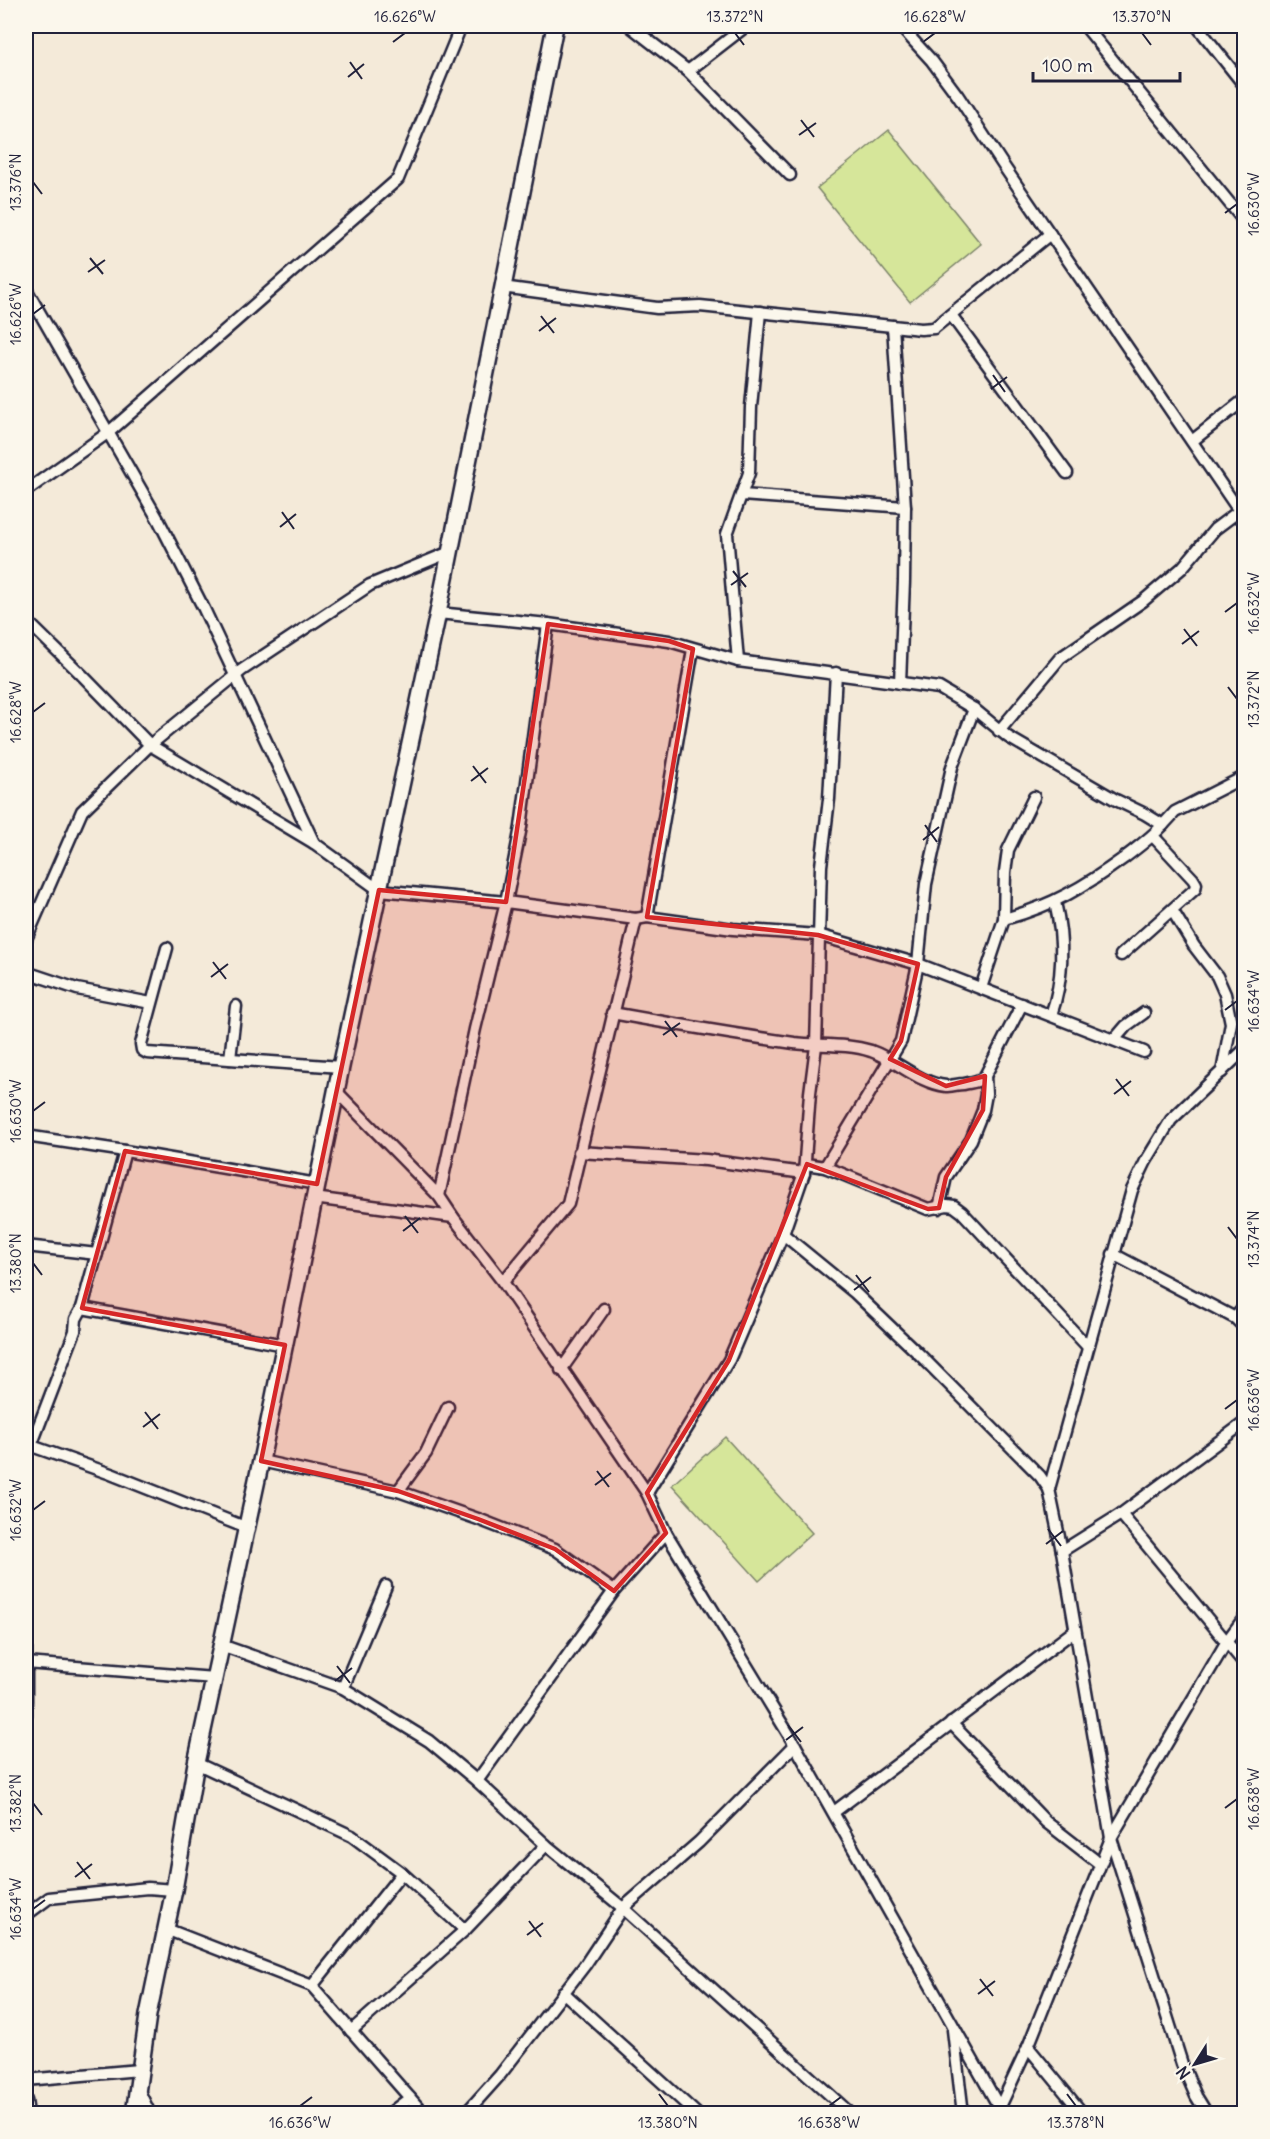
<svg xmlns="http://www.w3.org/2000/svg" width="1270" height="2139" viewBox="0 0 1270 2139" font-family="Delius,sans-serif">
	<style>
		.green { fill: #d6e69a; stroke: #7c846a; stroke-width: 1.5 }
		.lines { fill: none; stroke-linecap: round; stroke-linejoin: round }
		.street-casing { stroke: #22223b; stroke-width: 15 }
		.secondary-casing { stroke: #22223b; stroke-width: 20 }
		.street { stroke: #fbf7ec; stroke-width: 10 }
		.secondary { stroke: #fbf7ec; stroke-width: 15 }
		.marked { fill: #d62828; fill-opacity: 0.2; stroke: #d62828; stroke-width: 4.5; stroke-linejoin: round }
		.ticks { fill: none; stroke: #22223b; stroke-width: 2 }
		.neatline { fill: none; stroke: #22223b; stroke-width: 2 }
		.ticks-label { font-size: 15px; text-anchor: middle; fill: #22223b }
	</style>
	<rect width="100%" height="100%" fill="#f4ead9"/>
	<filter id="ink" filterUnits="userSpaceOnUse"><feTurbulence type="fractalNoise" baseFrequency=".0167" numOctaves="2"/><feDisplacementMap in="SourceGraphic" scale="12" xChannelSelector="R" yChannelSelector="G"/><feConvolveMatrix kernelMatrix="1 2 1 2 8 2 1 2 1" color-interpolation-filters="sRGB"/></filter>
	<g filter="url(#ink)">
		<g class="green">
			<polygon points="889,130 981,244 910,302 817,188"/>
			<polygon points="725,1437 812,1533 759,1581 672,1485"/>
		</g>
		<g class="lines">
			<g class="street-casing">
				<g id="street">
					<polyline points="630,26 688,71 790,175"/>
					<polyline points="900,26 932,61 958,96 1005,168 1244,518"/>
					<polyline points="1085,26 1244,221"/>
					<polyline points="1197,26 1244,85"/>
					<polyline points="688,71 746,26"/>
					<polyline points="502,287 657,308 700,306 921,329 934,328 1050,234"/>
					<polyline points="26,289 159,521 204,609 314,843"/>
					<polyline points="951,315 1067,473"/>
					<polyline points="893,326 905,507 904,581 900,683"/>
					<polyline points="1192,441 1244,400"/>
					<polyline points="26,491 109,432 398,179 461,26"/>
					<polyline points="742,495 905,507"/>
					<polyline points="438,613 548,624 669,641 738,661 939,688 974,709 1008,737 1116,800 1145,814 1163,825 1175,812 1244,777"/>
					<polyline points="26,620 81,674 150,745 314,843 379,890 506,902 636,919 647,917 733,929 818,935 918,964 1144,1052"/>
					<polyline points="738,661 727,534 749,473 751,407 760,312"/>
					<polyline points="999,731 1060,658 1143,601 1182,568 1215,529 1239,511"/>
					<polyline points="1172,910 1194,946 1217,976 1225,994 1231,1023 1222,1072"/>
					<polyline points="647,917 693,649"/>
					<polyline points="1004,919 1005,872 1008,850 1034,797"/>
					<polyline points="26,939 82,811 150,745 242,670 370,585 450,552"/>
					<polyline points="167,948 141,1044 142,1050 147,1053 341,1067"/>
					<polyline points="1121,955 1195,889 1196,884 1193,879 1153,836"/>
					<polyline points="26,972 77,989 151,1003"/>
					<path d="M981,988L1004,919C1052,906 1084,887 1124,858C1138,847 1151,838 1163,825"/>
					<path d="M612,1013C673,1024 733,1034 794,1043C820,1046 846,1043 871,1051C897,1060 918,1083 946,1086C951,1086 958,1084 964,1084C972,1082 979,1082 985,1076L1022,1004"/>
					<path d="M1051,1015C1064,978 1064,940 1055,902"/>
					<polyline points="1114,1040 1126,1026 1144,1013"/>
					<polyline points="230,1059 236,1006"/>
					<polyline points="336,1091 439,1196 453,1217 503,1282 647,1493 666,1533 795,1745 999,2107"/>
					<polyline points="26,1136 125,1151 317,1184"/>
					<polyline points="579,1152 706,1160 804,1173"/>
					<polyline points="806,1164 825,1167 928,1209 947,1205 954,1206 962,1212 1088,1347"/>
					<polyline points="825,1167 901,1041 918,964 926,884 952,767 974,709"/>
					<polyline points="439,1196 475,1029 506,902 521,827 548,624"/>
					<polyline points="314,1198 453,1217"/>
					<polyline points="939,1208 946,1177 971,1140 983,1110 986,1094 985,1076"/>
					<polyline points="783,1234 855,1293 921,1356 1040,1476 1049,1489"/>
					<polyline points="26,1246 97,1254"/>
					<polyline points="1113,1254 1235,1318 1244,1327"/>
					<polyline points="503,1282 568,1204 636,919"/>
					<polyline points="82,1308 285,1345"/>
					<polyline points="1235,1318 1244,1307"/>
					<polyline points="561,1370 604,1309"/>
					<polyline points="26,1444 111,1474 247,1528"/>
					<polyline points="31,1446 75,1331 76,1319 82,1308 125,1151"/>
					<polyline points="261,1461 398,1491 478,1519 555,1549 614,1591"/>
					<polyline points="398,1491 426,1453 448,1407"/>
					<polyline points="647,1493 729,1360 783,1234 804,1173 810,1093 816,1046 821,866 829,799 836,673"/>
					<polyline points="1121,1514 1244,1663"/>
					<polyline points="1062,1551 1121,1514 1244,1423"/>
					<polyline points="26,1618 26,1715"/>
					<polyline points="221,1645 343,1688 429,1741 477,1781 546,1845 623,1908 851,2114"/>
					<polyline points="26,1663 214,1678"/>
					<polyline points="343,1688 386,1586"/>
					<polyline points="951,1723 1046,1822 1100,1864"/>
					<polyline points="196,1763 352,1836 402,1873 465,1930"/>
					<polyline points="477,1781 614,1591 666,1533"/>
					<polyline points="834,1812 1074,1631"/>
					<polyline points="26,1915 49,1898 148,1888 174,1890"/>
					<polyline points="166,1929 312,1986 424,2114"/>
					<polyline points="312,1986 402,1873"/>
					<polyline points="563,1992 697,2114"/>
					<polyline points="953,2030 963,2114"/>
					<polyline points="351,2031 465,1930 546,1845"/>
					<polyline points="1028,2047 1083,2114"/>
					<polyline points="26,2080 139,2070"/>
					<polyline points="138,2089 150,2114"/>
					<polyline points="26,2100 28,2114"/>
					<polyline points="998,2111 1028,2047 1111,1838 1227,1641 1244,1618"/>
					<polyline points="389,2114 410,2098"/>
					<polyline points="465,2114 500,2075 585,1965 623,1908 699,1842 795,1745"/>
					<polyline points="1207,2114 1196,2096 1182,2064 1111,1838 1062,1551 1049,1489 1132,1190 1146,1161 1171,1120 1244,1050"/>
				</g>
			</g>
			<g class="secondary-casing">
				<polyline id="secondary" points="134,2114 148,2015 174,1890 196,1763 261,1461 341,1067 438,613 555,26"/>
			</g>
			<use href="#street" class="street"/>
			<use href="#secondary" class="secondary"/>
		</g>
	</g>
	<path class="marked" d="M548,624L669,641L693,649L647,917L818,935L918,964L901,1041L890,1059L946,1086L985,1076L983,1110L946,1177L939,1208L928,1209L807,1164L729,1360L647,1493L666,1533L614,1591L555,1549L478,1519L398,1491L261,1461L285,1345L82,1308L125,1151L317,1184L379,890L506,902Z"/>
	<path class="ticks" d="M735,33L744,45M1142,33L1151,45M393,42L405,33M923,42L935,33M350,62L362,79M348,77L364,64M801,120L814,137M799,135L816,123M33,182L42,194M1225,213L1237,204M90,258L103,274M88,272L105,260M33,314L45,305M541,316L554,333M539,331L556,318M993,375L1005,392M991,389L1007,377M282,512L294,529M280,527L296,514M733,571L746,587M731,585L748,573M1225,612L1237,603M1184,629L1197,646M1182,644L1199,631M1228,687L1237,699M33,712L45,703M473,766L486,783M471,781L488,768M925,825L937,842M923,840L939,827M213,962L226,979M211,977L228,964M1225,1010L1237,1001M665,1021L677,1037M663,1035L680,1023M1116,1079L1129,1096M1114,1094L1131,1081M33,1111L45,1102M405,1216L418,1233M1228,1227L1237,1239M403,1231L420,1218M33,1263L42,1275M856,1275L869,1292M854,1290L871,1277M1225,1409L1237,1400M145,1412L158,1429M143,1427L160,1414M597,1471L609,1487M595,1485L611,1473M33,1510L45,1501M1048,1529L1061,1546M1046,1544L1063,1531M337,1666L350,1683M335,1681L352,1668M788,1725L801,1742M786,1740L803,1727M33,1803L42,1815M1225,1808L1237,1799M77,1862L90,1879M75,1877L92,1864M33,1909L45,1900M529,1921L541,1937M527,1935L543,1923M980,1979L993,1996M978,1994L995,1981M659,2094L668,2106M1067,2094L1076,2106M300,2106L312,2097M829,2106L841,2097"/>
	<rect width="1270" height="2139" fill="none" stroke="#fbf7ec" stroke-width="66"/>
	<g transform="translate(1195 2064) rotate(233)" stroke="#fbf7ec" stroke-width="4.5" paint-order="stroke">
	<path d="M0-4.5L10 22L0 15L-10 22Z" fill="#22223b"/>
	<text y="-9" font-size="16" font-weight="bold" text-anchor="middle" fill="#22223b">N</text>
	</g>
	<path d="M1033 72v9h147v-9" fill="none" stroke="#22223b" stroke-width="3"/>
	<text x="1042" y="72" font-size="18" fill="#22223b" stroke="#fbf7ec" stroke-width="4.5" paint-order="stroke">100 m</text>
	<rect x="33" y="33" width="1204" height="2073" class="neatline"/>
	<g class="ticks-label">
		<text x="405" y="22">16.626°W</text>
		<text x="735" y="22">13.372°N</text>
		<text x="935" y="22">16.628°W</text>
		<text x="1142" y="22">13.370°N</text>
		<text transform="translate(16 182) rotate(-90)" y="5">13.376°N</text>
		<text transform="translate(1254 204) rotate(-90)" y="5">16.630°W</text>
		<text transform="translate(16 314) rotate(-90)" y="5">16.626°W</text>
		<text transform="translate(1254 603) rotate(-90)" y="5">16.632°W</text>
		<text transform="translate(1254 699) rotate(-90)" y="5">13.372°N</text>
		<text transform="translate(16 712) rotate(-90)" y="5">16.628°W</text>
		<text transform="translate(1254 1001) rotate(-90)" y="5">16.634°W</text>
		<text transform="translate(16 1111) rotate(-90)" y="5">16.630°W</text>
		<text transform="translate(1254 1239) rotate(-90)" y="5">13.374°N</text>
		<text transform="translate(16 1263) rotate(-90)" y="5">13.380°N</text>
		<text transform="translate(1254 1400) rotate(-90)" y="5">16.636°W</text>
		<text transform="translate(16 1510) rotate(-90)" y="5">16.632°W</text>
		<text transform="translate(1254 1799) rotate(-90)" y="5">16.638°W</text>
		<text transform="translate(16 1803) rotate(-90)" y="5">13.382°N</text>
		<text transform="translate(16 1909) rotate(-90)" y="5">16.634°W</text>
		<text x="300" y="2128">16.636°W</text>
		<text x="668" y="2128">13.380°N</text>
		<text x="829" y="2128">16.638°W</text>
		<text x="1076" y="2128">13.378°N</text>
	</g>
</svg>
